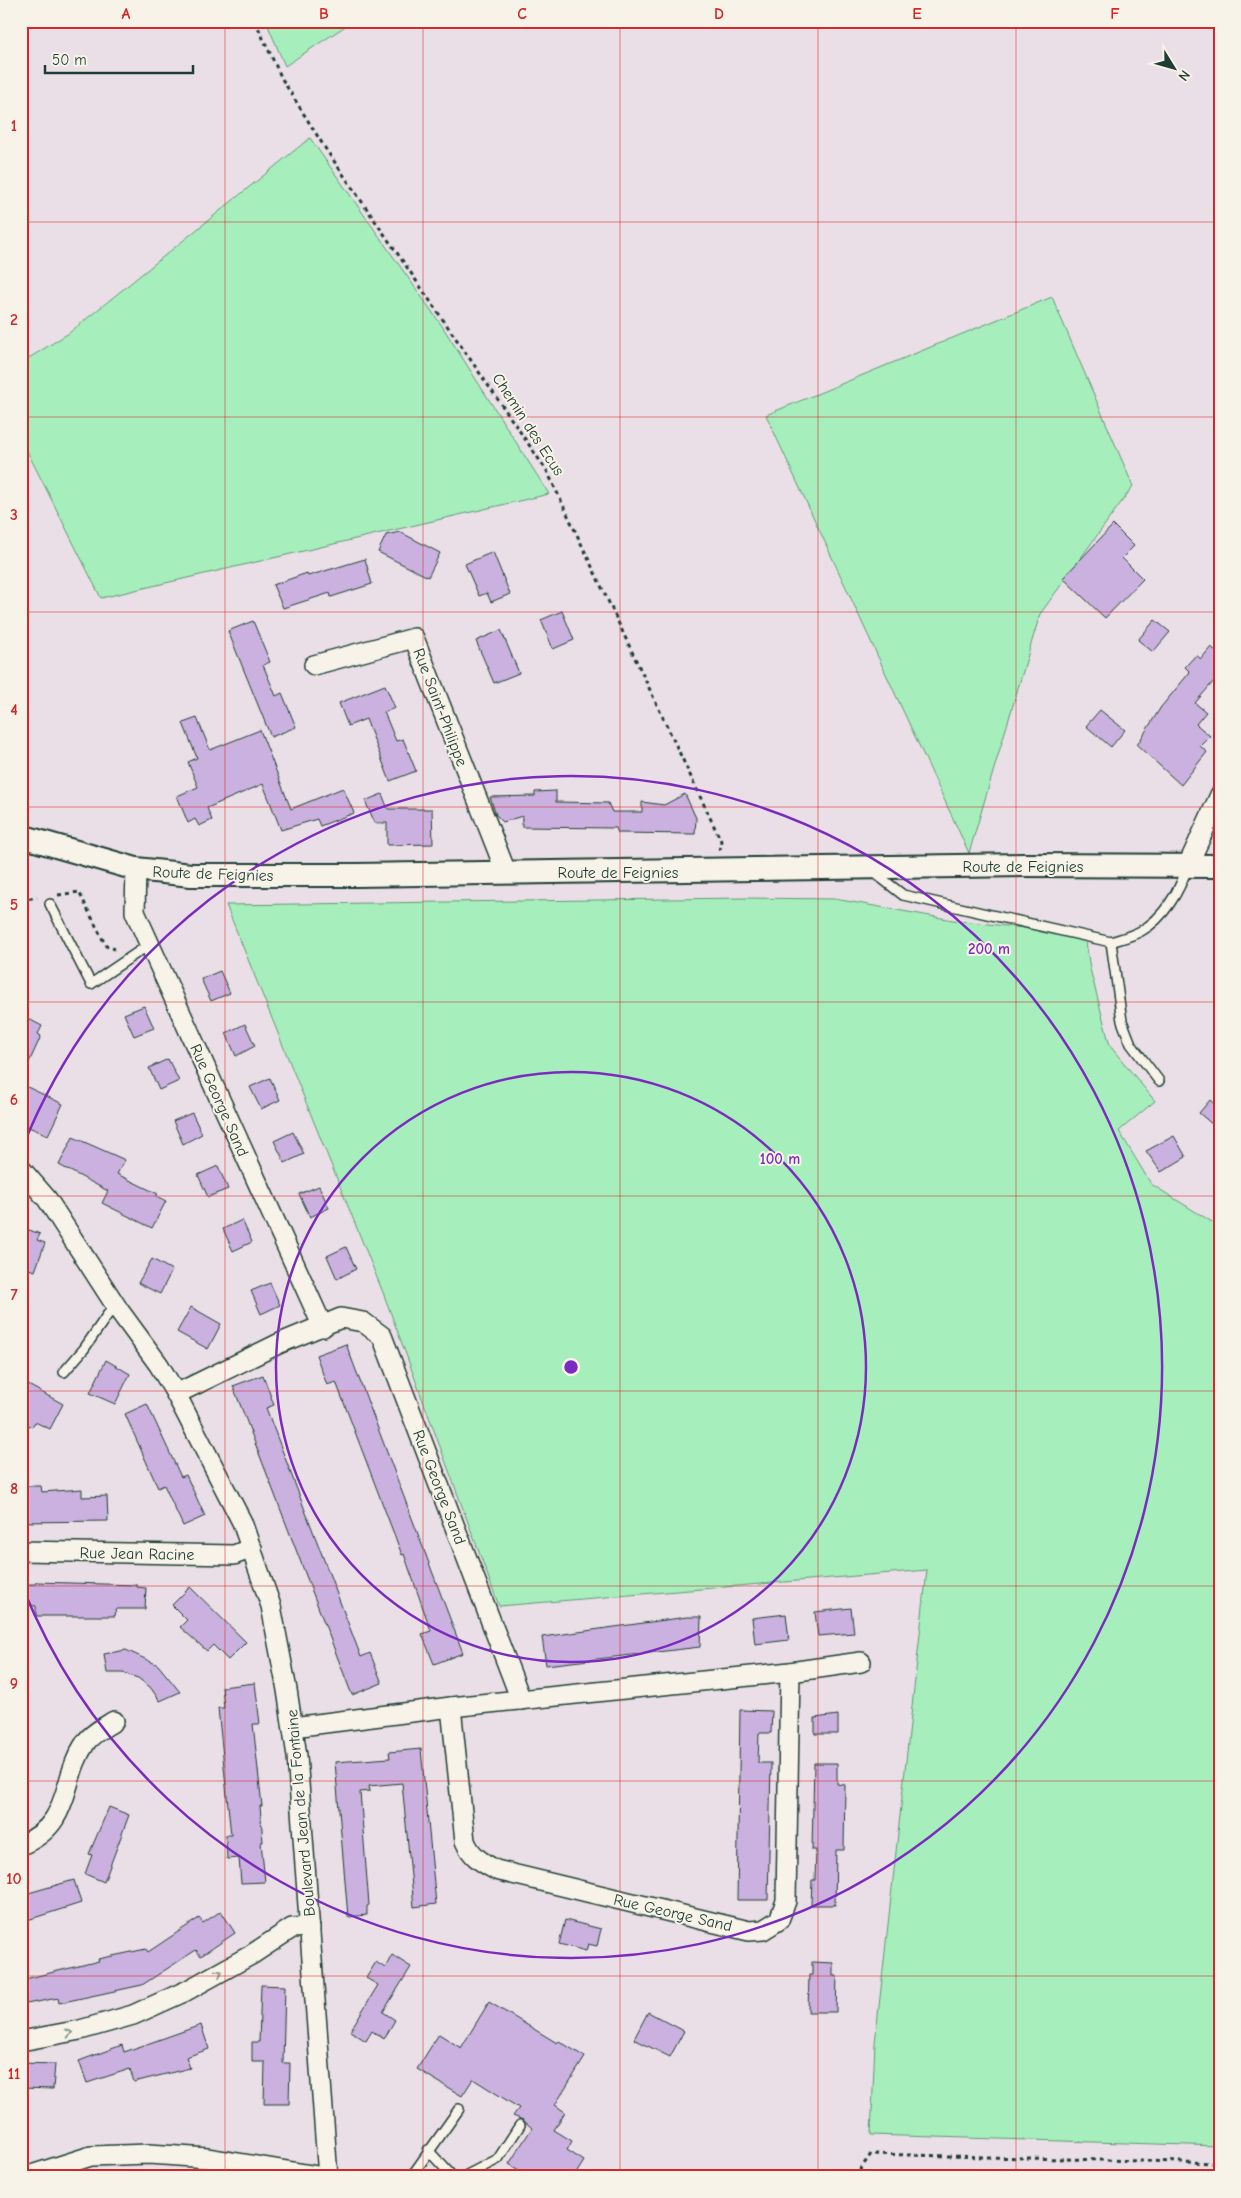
<svg xmlns="http://www.w3.org/2000/svg" width="1241" height="2198" font-family="'Comic Neue',sans-serif">
	<rect width="100%" height="100%" fill="#eadfe6"/>
	<filter id="ink" filterUnits="userSpaceOnUse"><feTurbulence type="fractalNoise" baseFrequency=".02" numOctaves="2"/><feDisplacementMap in="SourceGraphic" scale="10" xChannelSelector="R" yChannelSelector="G"/><feConvolveMatrix kernelMatrix="1 2 1 2 8 2 1 2 1" color-interpolation-filters="sRGB"/></filter>
	<g filter="url(#ink)">
		<!-- green -->
		<g fill="#a6efbc" stroke="#629678">
			<polygon points="266,21 353,21 285,66"/>
			<polygon points="310,138 442,326 549,494 101,598 21,439 21,363 69,333"/>
			<polygon points="1052,297 1133,486 1040,614 969,853 766,415"/>
			<polygon points="743,898 835,899 953,920 1085,935 1090,969 1110,1046 1155,1101 1119,1131 1151,1184 1220,1227 1220,2146 871,2135 875,2043 927,1570 499,1606 384,1295 226,905"/>
		</g>
		<!-- building -->
		<g fill="#cbb1e0" stroke="#1f3d34">
			<polygon points="1113,525 1134,546 1122,558 1143,579 1105,618 1063,578"/>
			<polygon points="400,532 440,553 428,577 378,552 386,535"/>
			<polygon points="493,552 510,594 491,602 487,593 479,596 465,564"/>
			<polygon points="365,559 372,584 331,597 330,593 283,608 273,585 307,573 308,576"/>
			<polygon points="562,611 574,640 553,649 541,620"/>
			<polygon points="1155,620 1170,632 1153,652 1138,640"/>
			<polygon points="253,621 270,662 263,665 276,696 282,693 296,727 271,737 228,631"/>
			<polygon points="501,630 519,673 494,683 476,641"/>
			<polygon points="1211,647 1220,654 1220,674 1195,703 1206,712 1196,724 1210,736 1200,746 1207,752 1181,785 1137,745 1161,707 1190,672 1185,667 1196,655 1201,659"/>
			<polygon points="385,685 395,708 384,712 396,741 403,739 416,771 390,781 366,719 348,726 339,703"/>
			<polygon points="1100,710 1125,730 1111,747 1086,726"/>
			<polygon points="197,718 210,750 260,730 291,809 343,788 354,813 320,826 317,819 281,830 263,784 207,808 212,820 199,826 195,819 188,823 177,796 198,787 188,762 197,758 183,723"/>
			<polygon points="556,791 556,802 608,803 612,812 642,812 642,802 664,805 685,794 696,818 695,834 618,833 616,828 522,827 522,816 503,822 496,815 490,797 535,796 535,792"/>
			<polygon points="382,794 388,809 432,809 433,844 387,845 387,823 375,823 365,801"/>
			<polygon points="220,971 230,993 211,1001 201,979"/>
			<polygon points="144,1006 154,1028 134,1036 124,1014"/>
			<polygon points="21,1015 42,1026 38,1034 41,1036 21,1080"/>
			<polygon points="245,1024 255,1046 236,1056 226,1033"/>
			<polygon points="168,1059 179,1081 159,1090 149,1068"/>
			<polygon points="270,1078 280,1100 261,1109 250,1087"/>
			<polygon points="21,1084 63,1104 48,1135 21,1124"/>
			<polygon points="1210,1100 1220,1109 1220,1131 1199,1113"/>
			<polygon points="192,1113 202,1134 183,1144 173,1121"/>
			<polygon points="293,1132 304,1154 285,1163 274,1141"/>
			<polygon points="1174,1136 1186,1157 1161,1172 1146,1151"/>
			<polygon points="73,1137 125,1160 117,1174 158,1194 156,1196 166,1201 152,1228 102,1203 108,1191 59,1165"/>
			<polygon points="218,1166 228,1189 208,1197 198,1175"/>
			<polygon points="319,1186 329,1208 310,1217 299,1194"/>
			<polygon points="242,1220 252,1242 233,1251 223,1229"/>
			<polygon points="21,1227 40,1234 37,1240 45,1243 35,1271 25,1268 21,1277"/>
			<polygon points="346,1247 356,1269 337,1279 327,1256"/>
			<polygon points="152,1259 172,1270 160,1294 138,1283"/>
			<polygon points="270,1283 280,1305 261,1314 251,1291"/>
			<polygon points="191,1307 221,1324 208,1349 177,1332"/>
			<polygon points="346,1344 463,1653 434,1664 422,1634 431,1631 404,1554 402,1555 336,1382 327,1385 316,1355"/>
			<polygon points="106,1360 130,1374 115,1404 90,1393"/>
			<polygon points="263,1375 274,1405 266,1408 361,1657 370,1653 382,1683 352,1695 233,1386"/>
			<polygon points="21,1381 63,1404 50,1429 35,1422 32,1427 21,1422"/>
			<polygon points="147,1404 181,1477 186,1475 205,1516 183,1526 164,1485 158,1488 125,1414"/>
			<polygon points="23,1486 41,1486 42,1492 82,1489 82,1497 107,1496 108,1521 21,1522"/>
			<polygon points="36,1582 137,1585 137,1587 146,1588 145,1609 116,1609 115,1616 36,1616 36,1606 26,1605 26,1584 36,1584"/>
			<polygon points="190,1587 246,1642 228,1660 213,1645 207,1651 180,1627 187,1620 172,1605"/>
			<polygon points="851,1608 854,1633 818,1636 815,1612"/>
			<polygon points="786,1614 789,1640 755,1644 752,1618"/>
			<polygon points="687,1617 701,1617 700,1647 546,1665 542,1637"/>
			<polygon points="126,1650 158,1665 180,1692 160,1701 150,1687 138,1678 123,1673 107,1673 104,1654"/>
			<polygon points="255,1683 260,1724 253,1724 262,1806 260,1806 263,1842 261,1842 265,1882 241,1883 239,1858 227,1859 226,1835 231,1835 218,1708 224,1708 222,1687"/>
			<polygon points="740,1710 772,1711 771,1733 759,1733 758,1763 771,1763 768,1900 737,1900"/>
			<polygon points="838,1715 838,1734 815,1734 815,1718"/>
			<polygon points="421,1749 436,1904 414,1907 402,1783 369,1786 370,1791 360,1792 369,1905 367,1906 367,1915 348,1917 335,1762 390,1758 389,1752"/>
			<polygon points="814,1763 837,1763 837,1784 845,1785 844,1850 836,1850 835,1905 811,1905 812,1880 815,1880 816,1850 812,1850"/>
			<polygon points="109,1807 129,1815 104,1882 85,1874 92,1855 89,1854"/>
			<polygon points="74,1880 81,1903 21,1922 21,1899 25,1898 25,1894"/>
			<polygon points="221,1911 235,1933 201,1956 196,1950 142,1985 59,2003 58,1998 21,2005 21,1980 99,1961 98,1959 146,1949 148,1952 199,1918 203,1923"/>
			<polygon points="565,1920 601,1929 597,1946 588,1944 586,1951 559,1944"/>
			<polygon points="392,1955 411,1967 383,2012 395,2020 384,2039 372,2031 366,2041 350,2031 378,1985 366,1978 376,1962 385,1968"/>
			<polygon points="812,1962 833,1963 833,1976 837,1976 836,2012 808,2012 809,1975 812,1975"/>
			<polygon points="261,1985 285,1986 283,2063 290,2063 289,2104 264,2104 265,2062 252,2062 252,2042 259,2042"/>
			<polygon points="489,2002 557,2043 559,2041 585,2057 555,2105 565,2112 554,2130 572,2141 567,2150 584,2161 574,2177 530,2177 509,2164 532,2128 523,2120 513,2116 519,2108 473,2079 462,2096 417,2069 439,2034 461,2048"/>
			<polygon points="648,2012 684,2031 670,2057 634,2039"/>
			<polygon points="201,2025 209,2049 186,2057 190,2068 134,2082 130,2069 87,2083 79,2061 122,2045 124,2052"/>
			<polygon points="21,2063 55,2064 53,2089 21,2088"/>
		</g>
		<g fill="none" stroke-linecap="round" stroke-linejoin="round">
			<!-- service casing -->
			<g stroke="#1f3d34" stroke-width="12">
				<g id="service">
					<path d="M871,870L903,895L1111,942C1120,939 1132,936 1141,931C1163,919 1180,891 1187,867"/>
					<polyline points="50,904 91,984 150,944"/>
					<polyline points="1111,942 1122,1021 1131,1044 1159,1081"/>
					<polyline points="64,1372 84,1349 108,1314 118,1309"/>
					<polyline points="428,2150 453,2177"/>
					<polyline points="411,2177 459,2109"/>
					<polyline points="463,2177 498,2159 520,2125"/>
				</g>
			</g>
			<!-- minor casing -->
			<g stroke="#1f3d34" stroke-width="22">
				<g id="minor">
					<polyline points="314,665 414,638 506,872"/>
					<polyline points="1187,867 1220,795"/>
					<polyline points="136,869 135,912 323,1327"/>
					<polyline points="21,1169 47,1199 118,1309 159,1365 176,1394 242,1522 271,1606 287,1690 297,1756 328,2177"/>
					<polyline points="176,1394 278,1344 341,1318 363,1322 382,1336 521,1700"/>
					<polyline points="21,1551 234,1555 252,1548"/>
					<path d="M451,1707L465,1841C471,1856 481,1862 496,1870L749,1931L763,1930L779,1920L786,1901L790,1672"/>
					<polyline points="293,1727 451,1707 790,1672 861,1662"/>
					<path d="M21,1845C73,1824 60,1780 86,1742C92,1733 105,1727 114,1721"/>
					<polyline points="21,2041 80,2030 133,2015 186,1991 251,1955 292,1928 310,1927"/>
					<polyline points="25,2177 91,2156 149,2154 208,2158 324,2177"/>
				</g>
			</g>
			<!-- tertiary casing -->
			<g stroke="#1f3d34" stroke-width="26">
				<polyline id="tertiary" points="21,836 136,869 191,875 357,875 1024,865 1220,866"/>
			</g>
			<!-- path -->
			<g stroke="#1f3d34" stroke-width="3" stroke-dasharray="4 4" stroke-linecap="butt">
				<polyline points="255,21 282,79 325,148 547,471 721,841 720,850"/>
				<polyline points="58,895 79,892 106,946 115,949"/>
				<polyline points="21,900 37,897"/>
				<polyline points="855,2177 871,2154 1220,2163"/>
			</g>
			<!-- service -->
			<use href="#service" stroke="#f7f3e8" stroke-width="9"/>
			<!-- minor -->
			<use href="#minor" stroke="#f7f3e8" stroke-width="19"/>
			<!-- tertiary -->
			<use href="#tertiary" stroke="#f7f3e8" stroke-width="22"/>
		</g>
		<!-- one-way arrows -->
		<defs><path id="oneway-chevron" d="M-2-3.5L2.5 0L-2 3.5" fill="none" stroke-width="1.6" stroke-linecap="round" stroke-linejoin="round" transform="scale(1.25)"/></defs>
		<g stroke="#8b988e">
			<use href="#oneway-chevron" transform="translate(219 1973) rotate(-29)"/>
			<use href="#oneway-chevron" transform="translate(69 2033) rotate(-12)"/>
		</g>
	</g>
	<!-- grid -->
	<path fill="none" stroke="#d62828" stroke-width="1" stroke-opacity="0.55" d="M225,21V2177M423,21V2177M620,21V2177M818,21V2177M1016,21V2177M21,222H1220M21,417H1220M21,612H1220M21,807H1220M21,1002H1220M21,1196H1220M21,1391H1220M21,1586H1220M21,1781H1220M21,1976H1220"/>
	<!-- distance rings -->
	<g fill="none" stroke="#7b2cbf" stroke-width="2.5">
		<circle cx="571" cy="1367" r="295"/>
		<path d="M23 1146A591 591 0 1 1 23 1588"/>
	</g>
	<g text-anchor="middle" stroke-width="4" stroke-linejoin="round" paint-order="stroke">
		<!-- street labels -->
		<g font-size="16" fill="#1f3d34" stroke="#f7f3e8">
			<text transform="translate(529 424) rotate(57)" y="6">Chemin des Ecus</text>
			<text transform="translate(441 707) rotate(69)" y="6">Rue Saint-Philippe</text>
			<text x="1023" y="872">Route de Feignies</text>
			<text x="618" y="878">Route de Feignies</text>
			<text transform="translate(213 873) rotate(2)" y="6">Route de Feignies</text>
			<text transform="translate(220 1100) rotate(66)" y="6">Rue George Sand</text>
			<text transform="translate(440 1487) rotate(69)" y="6">Rue George Sand</text>
			<text transform="translate(137 1553) rotate(1)" y="6">Rue Jean Racine</text>
			<text transform="translate(300 1813) rotate(-95)" y="6">Boulevard Jean de la Fontaine</text>
			<text transform="translate(673 1912) rotate(13)" y="6">Rue George Sand</text>
		</g>
	</g>
	<circle cx="571" cy="1367" r="8" fill="#7b2cbf" stroke="#f7f3e8" stroke-width="2.5"/>
	<g font-size="15" text-anchor="middle" font-weight="bold" fill="#7b2cbf" stroke="#f7f3e8" stroke-width="4" stroke-linejoin="round" paint-order="stroke">
		<text x="989" y="954">200 m</text>
		<text x="780" y="1164">100 m</text>
	</g>
	<!-- margin -->
	<rect width="1241" height="2198" fill="none" stroke="#f7f3e8" stroke-width="55"/>
	<!-- north arrow -->
	<g transform="translate(1174 68) rotate(127)" stroke="#f7f3e8" stroke-width="4" paint-order="stroke">
	<path d="M0-4L9 19L0 12L-9 19Z" fill="#1f3d34"/>
	<text y="-8" font-size="14" font-weight="bold" text-anchor="middle" fill="#1f3d34">N</text>
	</g>
	<!-- scale -->
	<path d="M45 65v8h148v-8" fill="none" stroke="#1f3d34" stroke-width="2.5"/>
	<text x="52" y="65" font-size="15" fill="#1f3d34" stroke="#f7f3e8" stroke-width="4" paint-order="stroke">50 m</text>
	<rect x="28" y="28" width="1186" height="2142" fill="none" stroke="#d62828" stroke-width="2"/>
	<g font-size="16" text-anchor="middle" font-weight="bold" fill="#d62828">
		<text x="126" y="19">A</text>
		<text x="324" y="19">B</text>
		<text x="522" y="19">C</text>
		<text x="719" y="19">D</text>
		<text x="917" y="19">E</text>
		<text x="1115" y="19">F</text>
		<text x="14" y="131">1</text>
		<text x="14" y="325">2</text>
		<text x="14" y="520">3</text>
		<text x="14" y="715">4</text>
		<text x="14" y="910">5</text>
		<text x="14" y="1105">6</text>
		<text x="14" y="1300">7</text>
		<text x="14" y="1494">8</text>
		<text x="14" y="1689">9</text>
		<text x="14" y="1884">10</text>
		<text x="14" y="2079">11</text>
	</g>
</svg>
